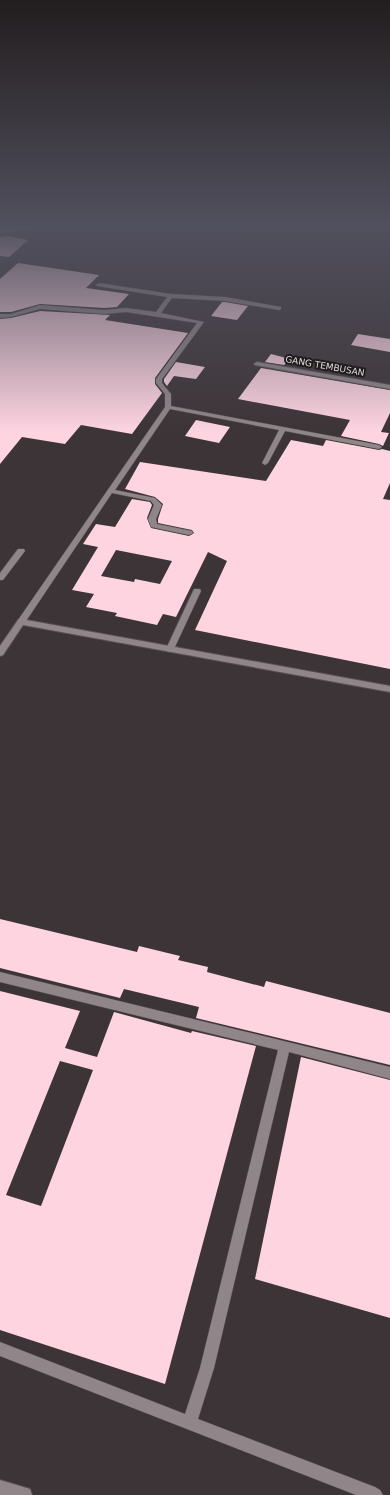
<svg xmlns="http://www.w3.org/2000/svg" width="390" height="1495" font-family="'DejaVu Sans',sans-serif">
	<rect width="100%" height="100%" fill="#3d3437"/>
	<!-- building -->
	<g fill="#fed4e1" fill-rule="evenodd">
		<polygon points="8,236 28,240 9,257 0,256 0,237"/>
		<polygon points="18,263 99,275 86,288 129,294 117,307 104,308 40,304 11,312 0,312 0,279"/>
		<polygon points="222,302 225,302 248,306 237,320 211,316"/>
		<polygon points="40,311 110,315 105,320 188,333 155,378 155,384 162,393 132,434 81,425 65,444 22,437 0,464 0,319 11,318"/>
		<polygon points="358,334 390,339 390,352 351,345"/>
		<polygon points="271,354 290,359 284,365 265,362"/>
		<polygon points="176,362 205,367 196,379 174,376 167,386 164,382 164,379"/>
		<polygon points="261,368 390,390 390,413 381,432 389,433 383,446 379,444 341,436 350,420 238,399"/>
		<polygon points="196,420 230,427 219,443 185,436"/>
		<path d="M291,440L323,446L326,440L379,450L382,449L390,451V483L383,499L390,500V669L195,630L227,561L208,552L176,617L163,614L157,625L115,616L117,613L86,607L94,594L72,590L98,547L83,544L96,524L115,527L132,499L150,502L152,505L147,518L151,528L189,536L194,533L192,530L158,523V519L163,504L155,497L125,489L140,462L266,481ZM116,550L172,561L160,584L135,579L134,582L101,576Z"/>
		<polygon points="0,919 137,952 139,946 180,956 178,960 208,967 207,972 264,987 266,981 390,1013 390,1065 196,1018 199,1007 124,989 120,998 0,968"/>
		<path d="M0,991L80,1011L65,1048L97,1057L114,1012L191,1033L192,1031L256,1046L165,1384L0,1330ZM60,1061L93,1070L41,1206L6,1195Z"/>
		<polygon points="301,1057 390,1080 390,1318 255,1279"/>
	</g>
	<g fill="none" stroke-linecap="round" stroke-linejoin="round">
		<!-- service casing -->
		<g stroke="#585053" stroke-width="1">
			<g id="service">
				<polygon points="6,223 10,223 11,231 7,230"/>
				<polygon points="99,283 171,294 225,297 281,307 281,309 279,310 225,301 172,298 161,313 204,322 162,379 162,383 171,394 171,406 379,445 382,447 379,449 285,431 268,463 265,465 262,463 279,430 170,409 115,490 155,498 162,505 156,519 157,524 192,531 193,533 189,535 151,527 148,519 154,505 151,501 112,493 24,624 18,624 17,622 18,620 165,407 165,394 156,383 156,379 197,323 126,312 104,314 40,309 11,317 0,318 0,314 11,314 40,305 104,310 126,308 156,312 167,297 97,286 96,285"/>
				<polygon points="18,549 24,549 25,551 3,580 0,580 0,573"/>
				<polygon points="194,589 200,589 201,591 174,649 170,652 167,651 166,649"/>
				<polygon points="0,972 390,1067 390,1079 289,1052 214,1368 198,1419 375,1487 380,1490 383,1495 356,1495 0,1356 0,1342 185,1414 200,1368 278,1050 0,982"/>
			</g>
		</g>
		<!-- minor casing -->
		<g stroke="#585053" stroke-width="2">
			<g id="minor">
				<polygon points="382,223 390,223 390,225"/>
				<polygon points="257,362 390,385 390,389 255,365 254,364"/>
				<polygon points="21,619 390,686 390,692 23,625 3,655 0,656 0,646 18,620"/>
			</g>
		</g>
		<!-- tertiary casing -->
		<g stroke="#585053" stroke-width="2">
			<g id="tertiary">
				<polygon points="56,223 70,223 0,233 0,229"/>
				<polygon points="0,1480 30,1489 32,1495 0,1495"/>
			</g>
		</g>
		<!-- service -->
		<use href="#service" fill="#908689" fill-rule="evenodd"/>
		<!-- minor -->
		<use href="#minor" fill="#908689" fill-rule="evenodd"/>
		<!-- tertiary -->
		<use href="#tertiary" fill="#908689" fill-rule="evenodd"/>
	</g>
	<!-- sky -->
	<linearGradient id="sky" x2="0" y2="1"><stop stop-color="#221d1e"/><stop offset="0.52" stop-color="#51505e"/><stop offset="1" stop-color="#51505e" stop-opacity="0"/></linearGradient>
	<rect width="390" height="432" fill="url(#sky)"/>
	<g text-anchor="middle" stroke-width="4" stroke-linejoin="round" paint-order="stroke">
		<!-- far-street labels -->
		<g font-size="9" fill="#dfd9db" stroke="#211d1e">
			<text transform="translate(325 366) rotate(10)" y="3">GANG TEMBUSAN</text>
		</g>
	</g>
</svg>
